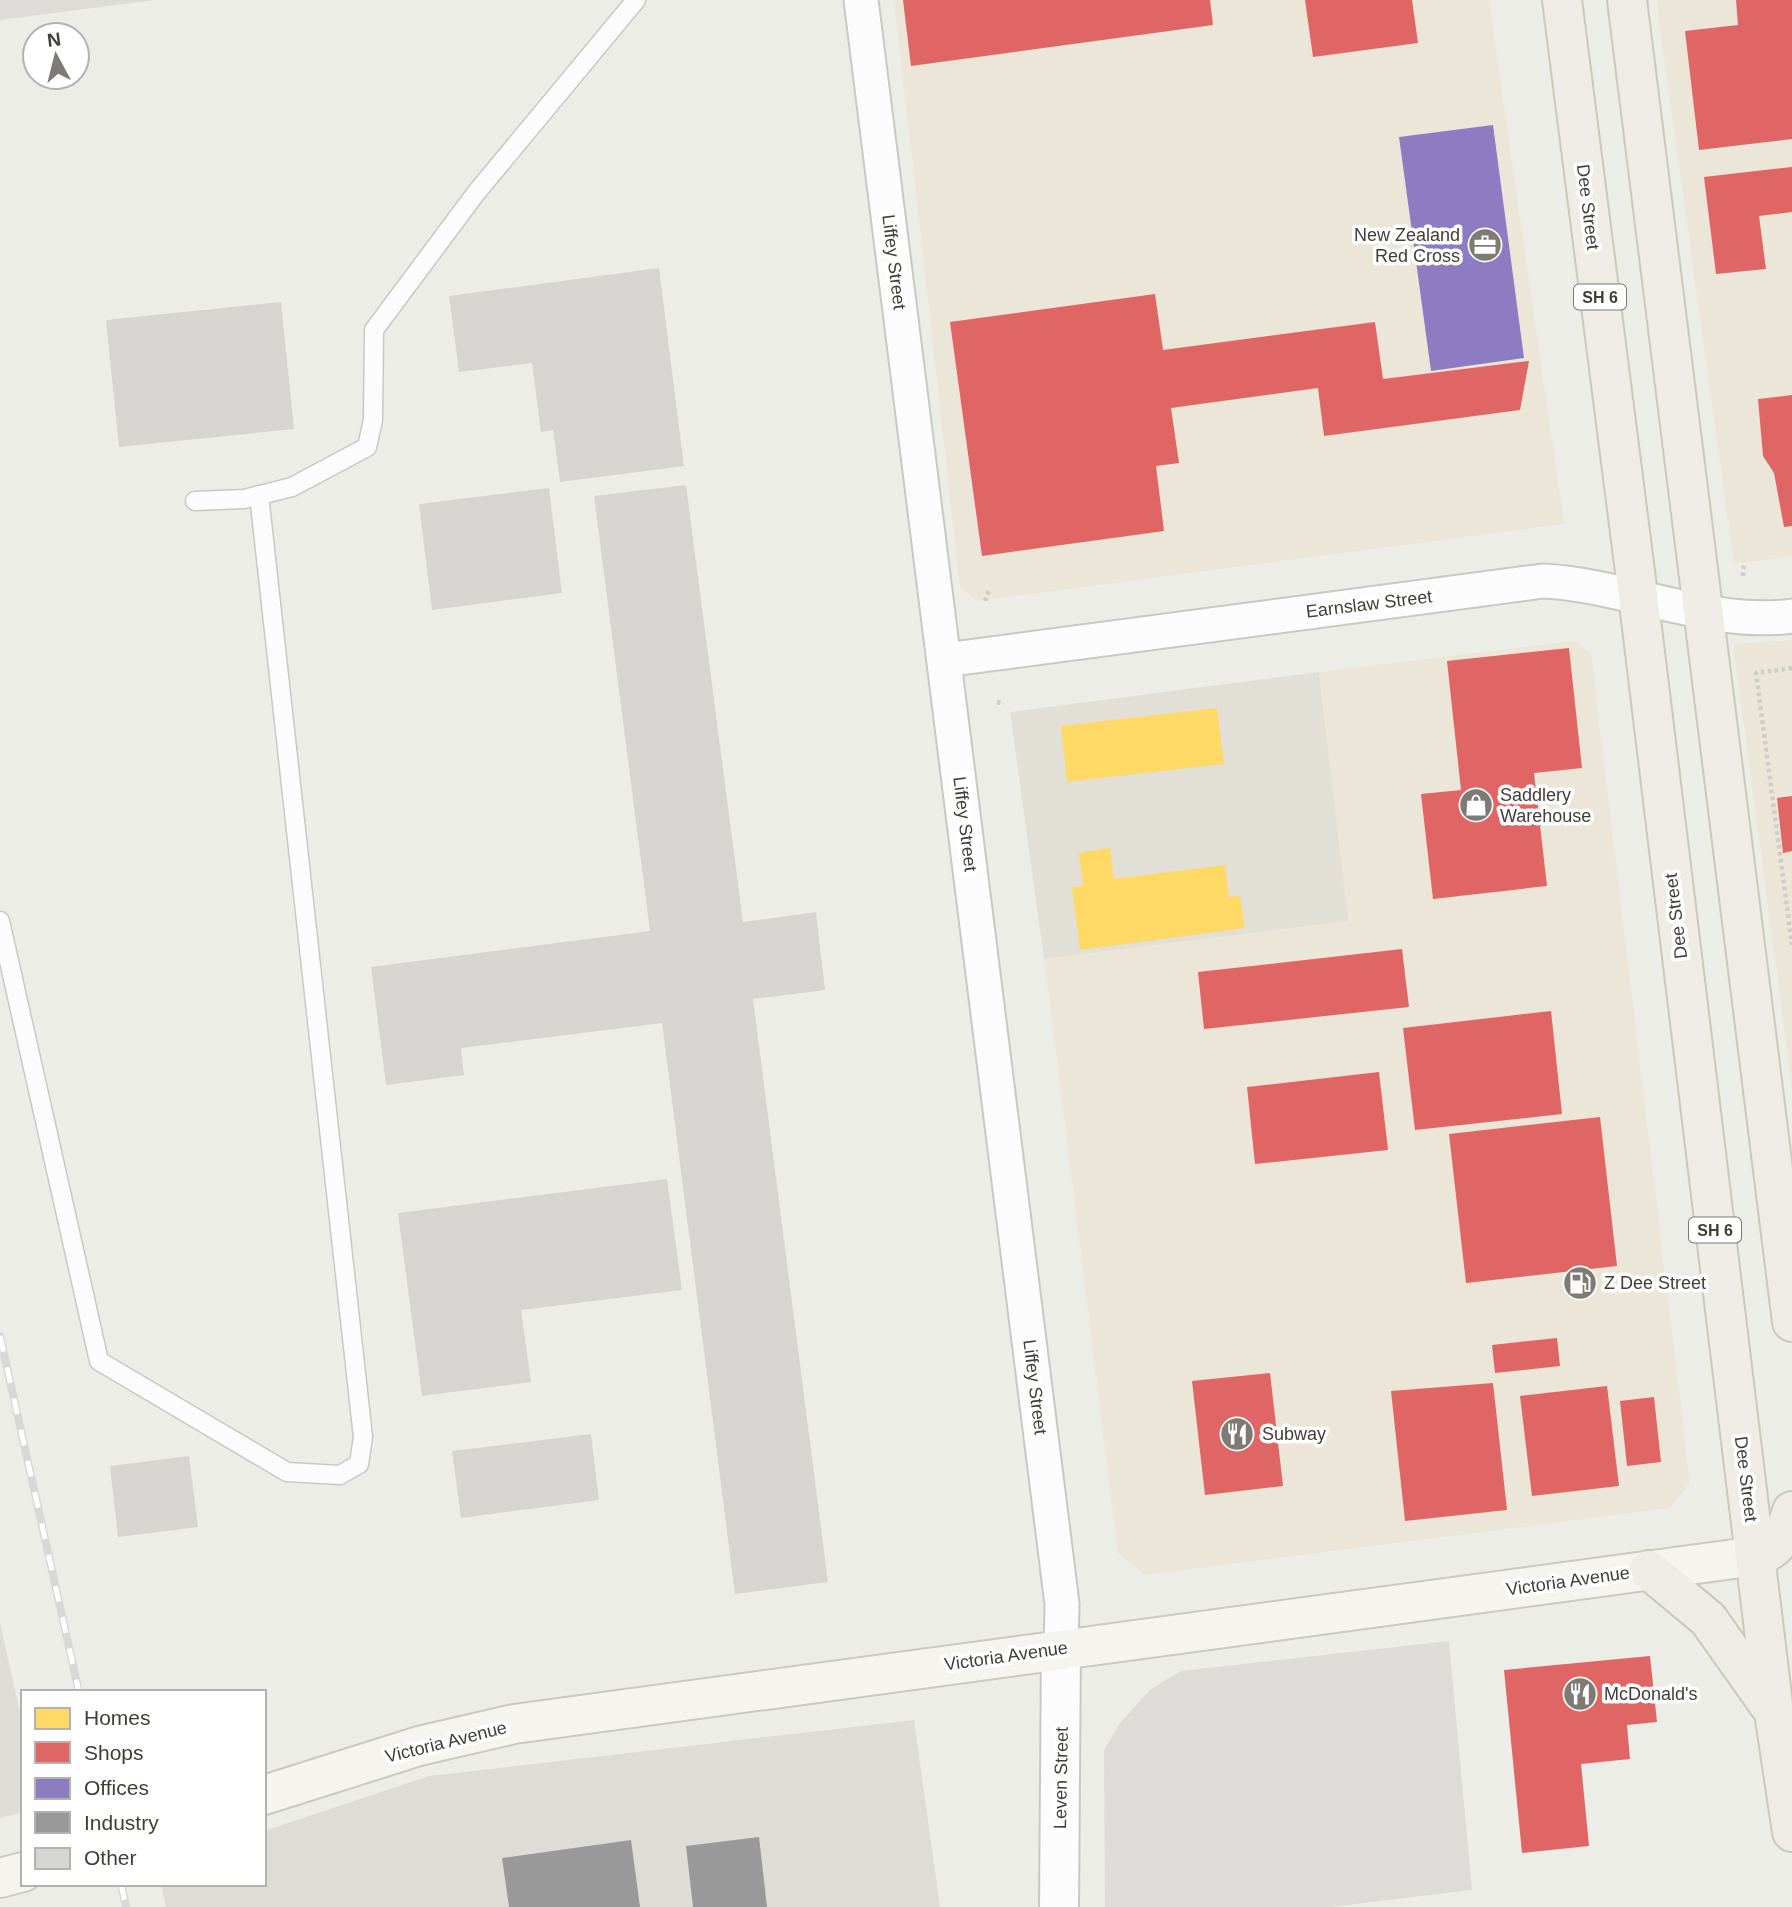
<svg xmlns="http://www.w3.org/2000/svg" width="1792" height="1907" font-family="Arial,sans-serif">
	<rect width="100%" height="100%" fill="#edede8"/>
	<!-- residential -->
	<polygon fill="#e1dfd6" points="1319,672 1349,921 1044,959 1010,712"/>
	<!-- commercial -->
	<g fill="#ece6d9">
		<polygon points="894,0 1489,0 1564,524 977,601 960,587"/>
		<polygon points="1656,0 1792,0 1792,556 1734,564"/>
		<polygon points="1792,640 1792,1088 1733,644"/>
		<polygon points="1574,641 1591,653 1690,1483 1670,1508 1145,1575 1118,1553 1044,959 1348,921 1319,672"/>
	</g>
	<!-- industrial -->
	<g fill="#dddcd6">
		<polygon points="0,1623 23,1726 23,1812 0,1818"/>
		<polygon points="914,1720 940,1907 166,1907 161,1884 264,1884 264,1831 429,1776"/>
	</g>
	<!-- parking -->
	<g fill="#dddcd8">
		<polygon points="0,0 155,0 0,20"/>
		<polygon points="1449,1641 1472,1890 1331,1907 1105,1907 1104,1750 1119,1724 1151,1689 1181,1671"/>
	</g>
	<!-- homes -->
	<g fill="#ffd966">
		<polygon points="1217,708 1224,764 1067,782 1061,726"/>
		<polygon points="1110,848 1114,879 1225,865 1229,897 1240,896 1245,928 1080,950 1072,887 1083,886 1079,853"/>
	</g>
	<!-- shops -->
	<g fill="#e06666">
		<polygon points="903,0 1210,0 1213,25 911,66"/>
		<polygon points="1305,0 1412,0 1418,43 1313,57"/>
		<polygon points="1736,0 1792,0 1792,139 1699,150 1685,31 1738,25"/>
		<polygon points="1792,167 1792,212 1759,216 1766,269 1716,274 1704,177"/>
		<polygon points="1155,294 1163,350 1375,322 1383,379 1529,361 1520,410 1324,436 1318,388 1171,408 1179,463 1156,466 1164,531 982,556 950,322"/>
		<polygon points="1792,395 1792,526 1784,527 1774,473 1763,456 1758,399"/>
		<polygon points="1569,648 1582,768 1534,773 1547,886 1433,899 1421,794 1461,790 1447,661"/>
		<polygon points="1792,796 1792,851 1783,853 1777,798"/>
		<polygon points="1402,949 1409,1007 1204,1029 1198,972"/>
		<polygon points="1551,1011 1562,1114 1415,1130 1403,1028"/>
		<polygon points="1379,1072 1388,1150 1255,1164 1247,1087"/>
		<polygon points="1600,1117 1617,1266 1466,1283 1449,1134"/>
		<polygon points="1557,1338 1560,1366 1495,1373 1492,1345"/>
		<polygon points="1270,1373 1283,1486 1205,1495 1192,1381"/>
		<polygon points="1493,1383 1507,1510 1405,1521 1391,1391"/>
		<polygon points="1607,1386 1619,1486 1532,1496 1520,1396"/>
		<polygon points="1654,1397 1661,1462 1627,1466 1620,1401"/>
		<polygon points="1650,1656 1657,1722 1627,1725 1630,1759 1581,1764 1589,1846 1522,1853 1504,1670"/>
	</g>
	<!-- offices -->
	<polygon fill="#8e7cc3" points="1493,125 1524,358 1431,371 1399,137"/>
	<!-- industry -->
	<g fill="#999">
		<polygon points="759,1837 767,1907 693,1907 686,1846"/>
		<polygon points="631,1840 640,1907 509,1907 502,1858"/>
	</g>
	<!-- building -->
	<g fill="#d7d5d1">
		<polygon points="659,268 684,466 560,482 553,430 541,432 532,363 459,372 449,296"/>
		<polygon points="281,302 294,429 119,447 106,320"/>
		<polygon points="686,485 743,922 816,912 825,990 753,999 828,1582 735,1594 662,1023 461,1048 464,1075 386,1085 371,967 650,931 594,496"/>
		<polygon points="549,488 562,593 432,610 419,504"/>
		<polygon points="667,1179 682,1290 521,1310 531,1382 422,1396 398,1213"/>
		<polygon points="591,1434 599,1500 461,1518 452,1451"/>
		<polygon points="189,1456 198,1527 118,1537 110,1466"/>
	</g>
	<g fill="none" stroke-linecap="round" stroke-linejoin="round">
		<!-- service casing -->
		<g stroke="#c9c9c4" stroke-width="21">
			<g id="service">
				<polyline points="195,501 244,499 292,487 367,447 373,420 374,330 476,193 636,0"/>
				<polyline points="0,921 99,1361 287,1472 340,1475 359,1464 363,1437 259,495"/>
			</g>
		</g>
		<!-- minor casing -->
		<g stroke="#c9c9c4" stroke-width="37">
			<g id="minor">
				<polyline points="861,0 1062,1604 1061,1649"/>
				<path d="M945,660L1543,581C1626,585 1709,627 1792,616"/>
			</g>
		</g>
		<!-- tertiary casing -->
		<g stroke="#c9c9c4" stroke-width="42">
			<polyline id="tertiary" points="1059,1907 1061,1649"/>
		</g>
		<!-- secondary casing -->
		<g stroke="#cbcac0" stroke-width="42">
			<g id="secondary">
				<polyline points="264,1795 419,1746 514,1724 1756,1556"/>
				<polyline points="0,1878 23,1872"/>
			</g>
		</g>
		<!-- primary casing -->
		<g stroke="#cdc9b8" stroke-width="42">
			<g id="primary">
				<polyline points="1562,0 1638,595 1774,1712 1792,1832"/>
				<polyline points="1627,0 1792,1322"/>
				<path d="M1756,1556C1781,1550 1784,1534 1792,1511"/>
				<polyline points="1649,1570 1708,1619 1769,1705"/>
			</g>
		</g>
		<!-- path -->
		<g stroke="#cecdca" stroke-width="4.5" stroke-dasharray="3.5 3.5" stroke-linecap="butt">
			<polyline points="1743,576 1744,564"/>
			<polyline points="985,601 989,590"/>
			<polyline points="1792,668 1756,673 1792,945"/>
			<polyline points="997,702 1004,704"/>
		</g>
		<!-- service -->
		<use href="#service" stroke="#fcfcfc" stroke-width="18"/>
		<!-- minor -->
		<use href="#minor" stroke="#fcfcfc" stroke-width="33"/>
		<!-- tertiary -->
		<use href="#tertiary" stroke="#fcfcfc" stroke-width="38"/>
		<!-- secondary -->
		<use href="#secondary" stroke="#f5f4ee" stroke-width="38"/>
		<!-- primary -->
		<use href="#primary" stroke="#eeece4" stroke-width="38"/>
		<!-- rail casing -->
		<g stroke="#d8d8d7" stroke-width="8">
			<g id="rail">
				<polyline points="0,1336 79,1692"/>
				<polyline points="121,1884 126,1907"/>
			</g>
		</g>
		<!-- rail -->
		<use href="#rail" stroke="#fff" stroke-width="5" stroke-dasharray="16" stroke-linecap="butt"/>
	</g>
	<!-- icons -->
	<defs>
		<g id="office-disc" transform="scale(1.75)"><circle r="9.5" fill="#7e7b74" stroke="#fff"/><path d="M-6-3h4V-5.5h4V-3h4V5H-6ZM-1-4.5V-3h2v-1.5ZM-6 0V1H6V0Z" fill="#fff"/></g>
		<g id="shop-disc" transform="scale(1.75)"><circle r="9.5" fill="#7e7b74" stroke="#fff"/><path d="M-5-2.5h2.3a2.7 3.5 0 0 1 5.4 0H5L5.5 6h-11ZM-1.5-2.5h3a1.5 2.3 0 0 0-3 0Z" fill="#fff"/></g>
		<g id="fuel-disc" transform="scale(1.75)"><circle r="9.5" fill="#7e7b74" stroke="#fff"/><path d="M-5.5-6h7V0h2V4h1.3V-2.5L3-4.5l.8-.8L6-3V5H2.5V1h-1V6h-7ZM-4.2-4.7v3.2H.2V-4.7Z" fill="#fff"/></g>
		<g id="restaurant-disc" transform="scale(1.75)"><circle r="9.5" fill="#7e7b74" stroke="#fff"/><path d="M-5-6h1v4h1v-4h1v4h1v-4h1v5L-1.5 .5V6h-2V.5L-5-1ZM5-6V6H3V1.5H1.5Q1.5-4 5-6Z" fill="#fff"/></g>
	</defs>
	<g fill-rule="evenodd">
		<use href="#office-disc" x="1485" y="245"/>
		<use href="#shop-disc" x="1476" y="805"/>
		<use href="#fuel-disc" x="1580" y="1283"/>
		<use href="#restaurant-disc" x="1237" y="1434"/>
		<use href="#restaurant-disc" x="1580" y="1694"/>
	</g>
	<g text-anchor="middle" stroke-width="7" stroke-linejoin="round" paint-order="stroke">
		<!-- shield labels -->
		<g fill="#fff" stroke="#7b7872" stroke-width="2">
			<rect x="1574" y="284.5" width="52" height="25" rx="5"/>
			<rect x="1689" y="1217.5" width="52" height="25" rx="5"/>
		</g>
		<g font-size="16" font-weight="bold" fill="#423e36">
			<text x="1600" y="303">SH 6</text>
			<text x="1715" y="1236">SH 6</text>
		</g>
		<!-- street labels -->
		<g font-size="18" fill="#423e36" stroke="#fff">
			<text transform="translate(1588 207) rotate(83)" y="6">Dee Street</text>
			<text transform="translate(894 262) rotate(83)" y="6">Liffey Street</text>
			<text transform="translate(1369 604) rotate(-7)" y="6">Earnslaw Street</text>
			<text transform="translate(965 824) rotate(83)" y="6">Liffey Street</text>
			<text transform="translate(1676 916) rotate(-97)" y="6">Dee Street</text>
			<text transform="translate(1035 1387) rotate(83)" y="6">Liffey Street</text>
			<text transform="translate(1746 1479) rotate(83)" y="6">Dee Street</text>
			<text transform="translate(1568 1581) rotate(-8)" y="6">Victoria Avenue</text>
			<text transform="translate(1006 1656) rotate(-8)" y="6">Victoria Avenue</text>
			<text transform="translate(446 1742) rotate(-14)" y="6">Victoria Avenue</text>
			<text transform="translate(1061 1778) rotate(-89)" y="6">Leven Street</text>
		</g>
		<!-- poi labels -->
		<g font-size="18" fill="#423e36" stroke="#fff" text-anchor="start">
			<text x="1460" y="241" text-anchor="end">New Zealand<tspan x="1460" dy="21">Red Cross</tspan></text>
			<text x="1500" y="801">Saddlery<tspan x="1500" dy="21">Warehouse</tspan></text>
			<text x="1604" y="1289">Z Dee Street</text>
			<text x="1262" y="1440">Subway</text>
			<text x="1604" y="1700">McDonald's</text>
		</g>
	</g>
	<!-- legend -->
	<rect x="21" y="1690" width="245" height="196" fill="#ffffff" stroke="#b3b2af" stroke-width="2"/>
	<rect x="35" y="1708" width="35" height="21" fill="#ffd966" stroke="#b3b2af" stroke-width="2"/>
	<text x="84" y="1725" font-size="21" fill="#423e36">Homes</text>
	<rect x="35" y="1742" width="35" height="21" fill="#e06666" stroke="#b3b2af" stroke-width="2"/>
	<text x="84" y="1760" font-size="21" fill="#423e36">Shops</text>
	<rect x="35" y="1778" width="35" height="21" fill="#8e7cc3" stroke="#b3b2af" stroke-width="2"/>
	<text x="84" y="1795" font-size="21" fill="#423e36">Offices</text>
	<rect x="35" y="1812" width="35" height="21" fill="#999999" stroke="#b3b2af" stroke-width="2"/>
	<text x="84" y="1830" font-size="21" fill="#423e36">Industry</text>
	<rect x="35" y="1848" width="35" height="21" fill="#d7d5d1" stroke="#b3b2af" stroke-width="2"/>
	<text x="84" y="1865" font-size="21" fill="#423e36">Other</text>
	<!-- north arrow -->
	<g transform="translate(56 56) rotate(353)"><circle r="33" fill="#ffffff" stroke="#b3b2af" stroke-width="2"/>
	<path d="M0-5L12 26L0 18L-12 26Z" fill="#7e7b74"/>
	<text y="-10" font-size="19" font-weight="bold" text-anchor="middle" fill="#423e36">N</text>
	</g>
</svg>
